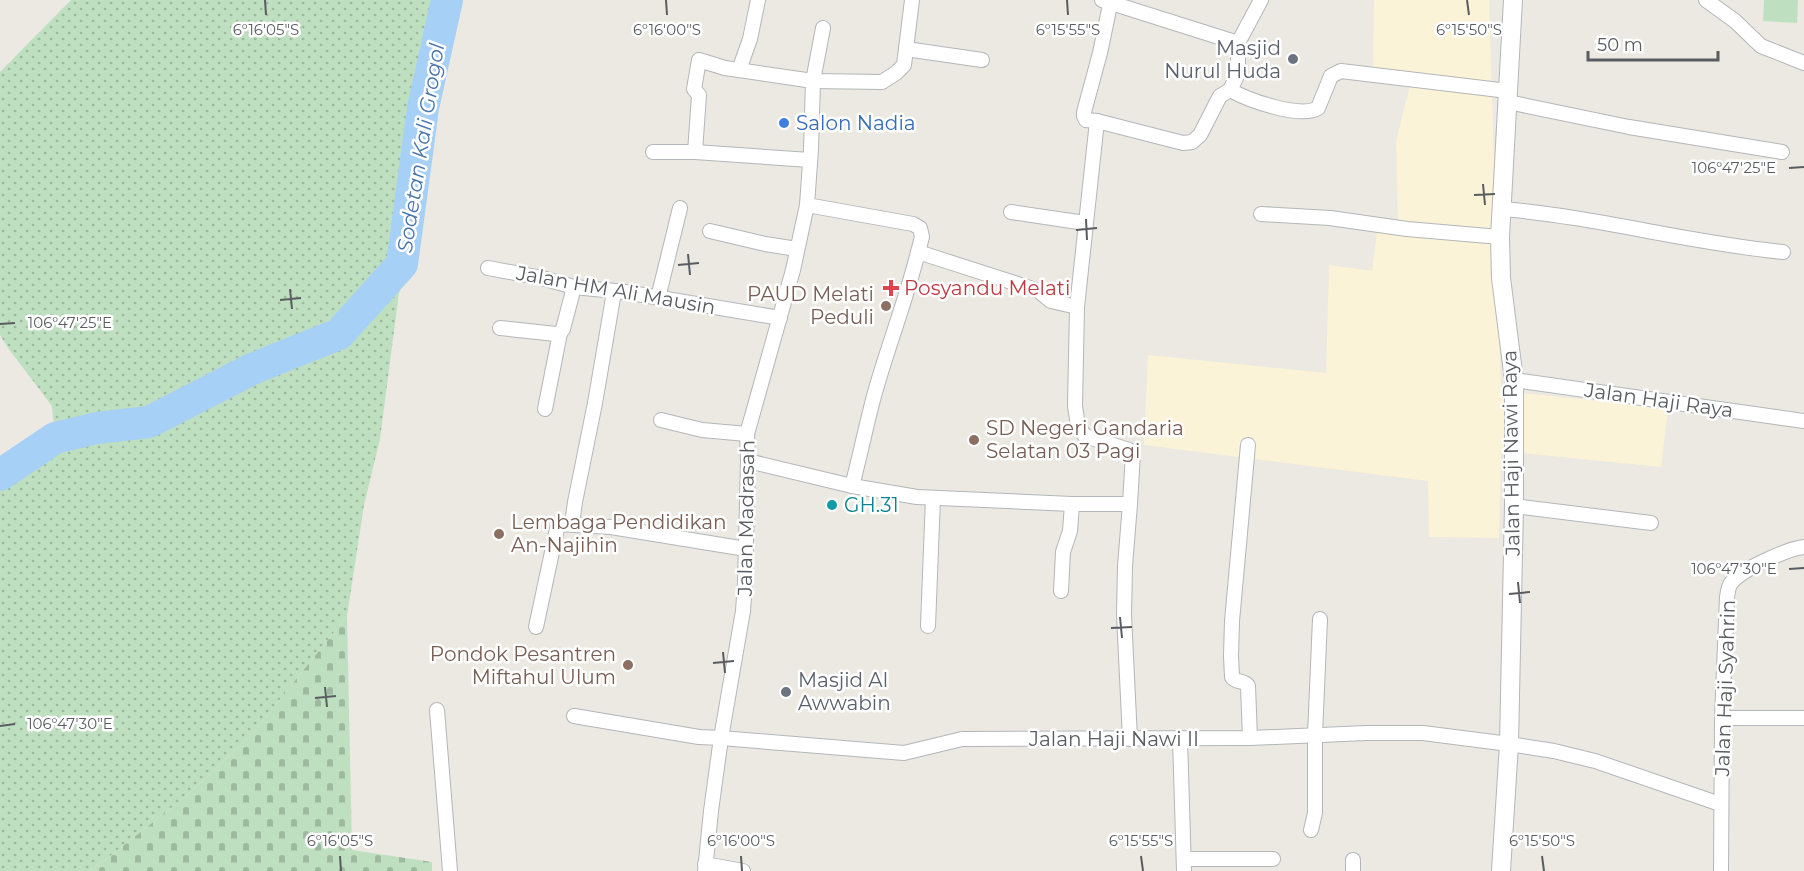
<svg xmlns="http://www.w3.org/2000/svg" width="1804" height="871" font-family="Montserrat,sans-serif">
	<defs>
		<pattern id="grass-dots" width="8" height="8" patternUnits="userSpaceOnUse" patternTransform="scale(1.5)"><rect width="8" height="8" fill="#bfe0c0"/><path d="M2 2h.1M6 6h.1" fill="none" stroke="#9eb99f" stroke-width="1.8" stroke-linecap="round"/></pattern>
		<pattern id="cemetery-stones" width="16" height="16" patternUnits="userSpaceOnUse" patternTransform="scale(1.5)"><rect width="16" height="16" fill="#bfe0c0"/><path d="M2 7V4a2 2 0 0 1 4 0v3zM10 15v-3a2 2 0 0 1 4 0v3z" fill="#9eb99f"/></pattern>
	</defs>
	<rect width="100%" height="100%" fill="#ebe9e1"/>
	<!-- commercial -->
	<polygon fill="#faf3d7" points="1374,0 1489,0 1501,391 1668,408 1661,467 1501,451 1499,538 1429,537 1428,481 1144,445 1148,355 1326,373 1329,265 1372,271 1378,224 1398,223 1396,141 1413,74 1373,71"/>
	<!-- grass -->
	<polygon fill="url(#grass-dots)" points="71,0 447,0 423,108 380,439 364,505 347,616 253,733 190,793 109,857 88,871 0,871 0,475 55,438 52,406 8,348 0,335 0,72"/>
	<!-- cemetery -->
	<polygon fill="url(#cemetery-stones)" points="347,616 352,850 432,862 432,871 88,871 109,857 190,793 253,733"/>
	<!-- garden -->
	<polygon fill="#bfe0c0" points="1764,0 1798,0 1797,23 1763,21"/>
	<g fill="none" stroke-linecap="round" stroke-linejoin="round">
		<!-- river -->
		<polyline stroke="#a6d0f6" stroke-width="32" points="0,475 55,438 97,428 149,422 252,369 339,334 402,264 423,108 447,0"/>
		<!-- minor casing -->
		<g stroke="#b3b6ba" stroke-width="16">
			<g id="minor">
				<polyline points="1102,0 1238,43 1238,74 1230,90 1220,96 1200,135 1192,142 1183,143 1097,121 1077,307 1075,406 1078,426 1085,436 1129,450 1133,453 1130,504"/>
				<polyline points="1706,0 1735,21 1761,46 1804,63"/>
				<polyline points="1238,43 1261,0"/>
				<polyline points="906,49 982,60"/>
				<polyline points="739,70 750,39 758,0"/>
				<path d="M1230,90C1248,100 1300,119 1318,108L1331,76L1341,71L1508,91"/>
				<polyline points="1508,102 1629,127 1782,152"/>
				<polyline points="1097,121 1086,120 1084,116 1084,112 1100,53 1111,0"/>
				<polyline points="653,152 695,152 810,160"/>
				<polyline points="695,152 699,95 694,89 699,60 725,68 813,81 882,82 896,73 904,65 912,0"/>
				<polyline points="807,205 913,224 920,228 922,237 918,252"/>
				<path d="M1503,209C1597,217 1689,243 1783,252"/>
				<polyline points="1011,212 1085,223"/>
				<polyline points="1261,214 1330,218 1407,229 1500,237"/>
				<polyline points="710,231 765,244 797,249"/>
				<polyline points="488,268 542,278 574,287 625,292 780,318"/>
				<polyline points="658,298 680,208"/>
				<polyline points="500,328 556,334 560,333 563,329 574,287"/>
				<polyline points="1514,380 1804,421"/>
				<polyline points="545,409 560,333"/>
				<polyline points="661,420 702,430 747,434"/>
				<path d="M1248,445L1232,621L1231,656L1232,677C1236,683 1245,680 1248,686L1250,738"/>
				<polyline points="748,461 852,486 917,497 1072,504 1130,504 1125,566 1124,615 1130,739"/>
				<path d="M852,486C860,456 866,426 874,396C887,348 906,301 918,252L1030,288L1039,291L1051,301L1077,307"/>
				<polyline points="1514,506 1651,523"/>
				<polyline points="572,524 575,502 595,403 614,292"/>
				<polyline points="1061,591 1063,552 1070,531 1072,504"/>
				<polyline points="928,626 933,498"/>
				<polyline points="536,627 558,524 611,527 746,549"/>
				<polyline points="437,710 450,871"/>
				<polyline points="574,716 699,737 721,738 904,753 962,739 1250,738 1366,733 1423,733 1509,744 1554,751 1595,761 1720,804"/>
				<polyline points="1722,718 1804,718"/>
				<polyline points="1180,738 1184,871"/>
				<polyline points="1311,830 1315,813 1315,735 1320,619"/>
				<polyline points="1184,859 1273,859"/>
				<polyline points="705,864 743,871"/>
				<polyline points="705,871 711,811 721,738 743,611 745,583 748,461 747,434 793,270 807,205 811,149 813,81 823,28"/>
				<polyline points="1353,871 1353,860"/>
				<path d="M1721,871L1722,718L1727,597C1728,592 1728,587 1731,583C1742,569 1787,549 1804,547"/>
			</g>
		</g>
		<!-- tertiary casing -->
		<g stroke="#b3b6ba" stroke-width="20">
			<polyline id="tertiary" points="1501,871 1509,744 1514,506 1514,380 1501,278 1500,237 1513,0"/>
		</g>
		<!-- minor -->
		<use href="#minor" stroke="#fff" stroke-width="14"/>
		<!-- tertiary -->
		<use href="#tertiary" stroke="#fff" stroke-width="18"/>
	</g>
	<!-- ticks -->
	<path fill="none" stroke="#595c60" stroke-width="2" d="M265,0L266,15M666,0L667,15M1067,0L1068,15M1467,0L1469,15M1789,168L1804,167M1483,184L1485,205M1474,195L1495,194M1086,219L1087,240M1076,230L1097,228M688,254L690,275M678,265L699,263M290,289L292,309M280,300L301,298M0,324L15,323M1789,569L1804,568M1518,582L1520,603M1509,594L1530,592M1120,617L1122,638M1111,628L1132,627M723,652L725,673M713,663L734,661M325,687L327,707M315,698L336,696M0,726L15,724M340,856L341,871M741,856L742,871M1141,856L1143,871M1542,856L1544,871"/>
	<!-- markers -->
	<g fill="#6b7280" stroke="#fff" stroke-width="2">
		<circle cx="1293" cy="59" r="6"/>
		<circle cx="786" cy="692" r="6"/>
	</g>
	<circle fill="#3f7fe0" stroke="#fff" stroke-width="2" cx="784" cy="123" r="6"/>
	<path fill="#e0444e" stroke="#fff" stroke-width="2" d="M888 279h6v6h6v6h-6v6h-6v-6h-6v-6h6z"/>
	<g fill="#8d6e63" stroke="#fff" stroke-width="2">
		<circle cx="886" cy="306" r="6"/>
		<circle cx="974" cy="440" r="6"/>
		<circle cx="499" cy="534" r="6"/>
		<circle cx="628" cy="665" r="6"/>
	</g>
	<circle fill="#0f9aa8" stroke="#fff" stroke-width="2" cx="832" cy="505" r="6"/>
	<g text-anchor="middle" stroke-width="5" stroke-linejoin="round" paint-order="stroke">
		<!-- worship labels -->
		<g font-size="20" fill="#5b616d" stroke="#fff" text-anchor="end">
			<text x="1281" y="55">Masjid<tspan x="1281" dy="23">Nurul Huda</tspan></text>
			<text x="798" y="687" text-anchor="start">Masjid Al<tspan x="798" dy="23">Awwabin</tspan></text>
		</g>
		<!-- shop labels -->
		<g font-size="20" fill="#366cbe" stroke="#fff" text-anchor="start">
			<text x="796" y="130">Salon Nadia</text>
		</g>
		<!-- health labels -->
		<g font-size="20" fill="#be3a42" stroke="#fff" text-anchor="start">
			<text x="904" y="295">Posyandu Melati</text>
		</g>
		<!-- street labels -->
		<g font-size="20" fill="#595c60" stroke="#fff">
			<text transform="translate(616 290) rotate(10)" y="7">Jalan HM Ali Mausin</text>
			<text transform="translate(1659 400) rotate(8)" y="7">Jalan Haji Raya</text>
			<text transform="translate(1511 453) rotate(-91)" y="7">Jalan Haji Nawi Raya</text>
			<text transform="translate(746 518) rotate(-89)" y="7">Jalan Madrasah</text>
			<text transform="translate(1725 688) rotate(-88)" y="7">Jalan Haji Syahrin</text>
			<text x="1114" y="746">Jalan Haji Nawi II</text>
		</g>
		<!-- education labels -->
		<g font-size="20" fill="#785e54" stroke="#fff" text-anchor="end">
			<text x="874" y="301">PAUD Melati<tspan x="874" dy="23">Peduli</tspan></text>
			<text x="986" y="435" text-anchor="start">SD Negeri Gandaria<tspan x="986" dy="23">Selatan 03 Pagi</tspan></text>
			<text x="511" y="529" text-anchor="start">Lembaga Pendidikan<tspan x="511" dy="23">An-Najihin</tspan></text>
			<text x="616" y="661">Pondok Pesantren<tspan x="616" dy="23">Miftahul Ulum</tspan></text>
		</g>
		<!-- culture labels -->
		<g font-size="20" fill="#0d838f" stroke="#fff" text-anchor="start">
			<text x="844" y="512">GH.31</text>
		</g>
		<!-- water labels -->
		<g font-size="21" font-style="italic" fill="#4976ad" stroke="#fff">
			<text transform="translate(421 148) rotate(-81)" y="7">Sodetan Kali Grogol</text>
		</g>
	</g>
	<g font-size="15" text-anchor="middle" fill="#595c60" stroke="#fff" stroke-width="5" stroke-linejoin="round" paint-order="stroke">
		<text x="266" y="35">6°16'05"S</text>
		<text x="667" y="35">6°16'00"S</text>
		<text x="1068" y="35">6°15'55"S</text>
		<text x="1469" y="35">6°15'50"S</text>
		<text x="1734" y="173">106°47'25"E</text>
		<text x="70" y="328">106°47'25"E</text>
		<text x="1734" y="574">106°47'30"E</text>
		<text x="70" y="729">106°47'30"E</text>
		<text x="340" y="846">6°16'05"S</text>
		<text x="741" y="846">6°16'00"S</text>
		<text x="1141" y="846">6°15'55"S</text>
		<text x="1542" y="846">6°15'50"S</text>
	</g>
	<!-- scale -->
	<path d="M1588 51v9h130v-9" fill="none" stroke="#595c60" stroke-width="3"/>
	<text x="1597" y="51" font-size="18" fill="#595c60" stroke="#ffffff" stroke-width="4.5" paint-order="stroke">50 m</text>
</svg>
